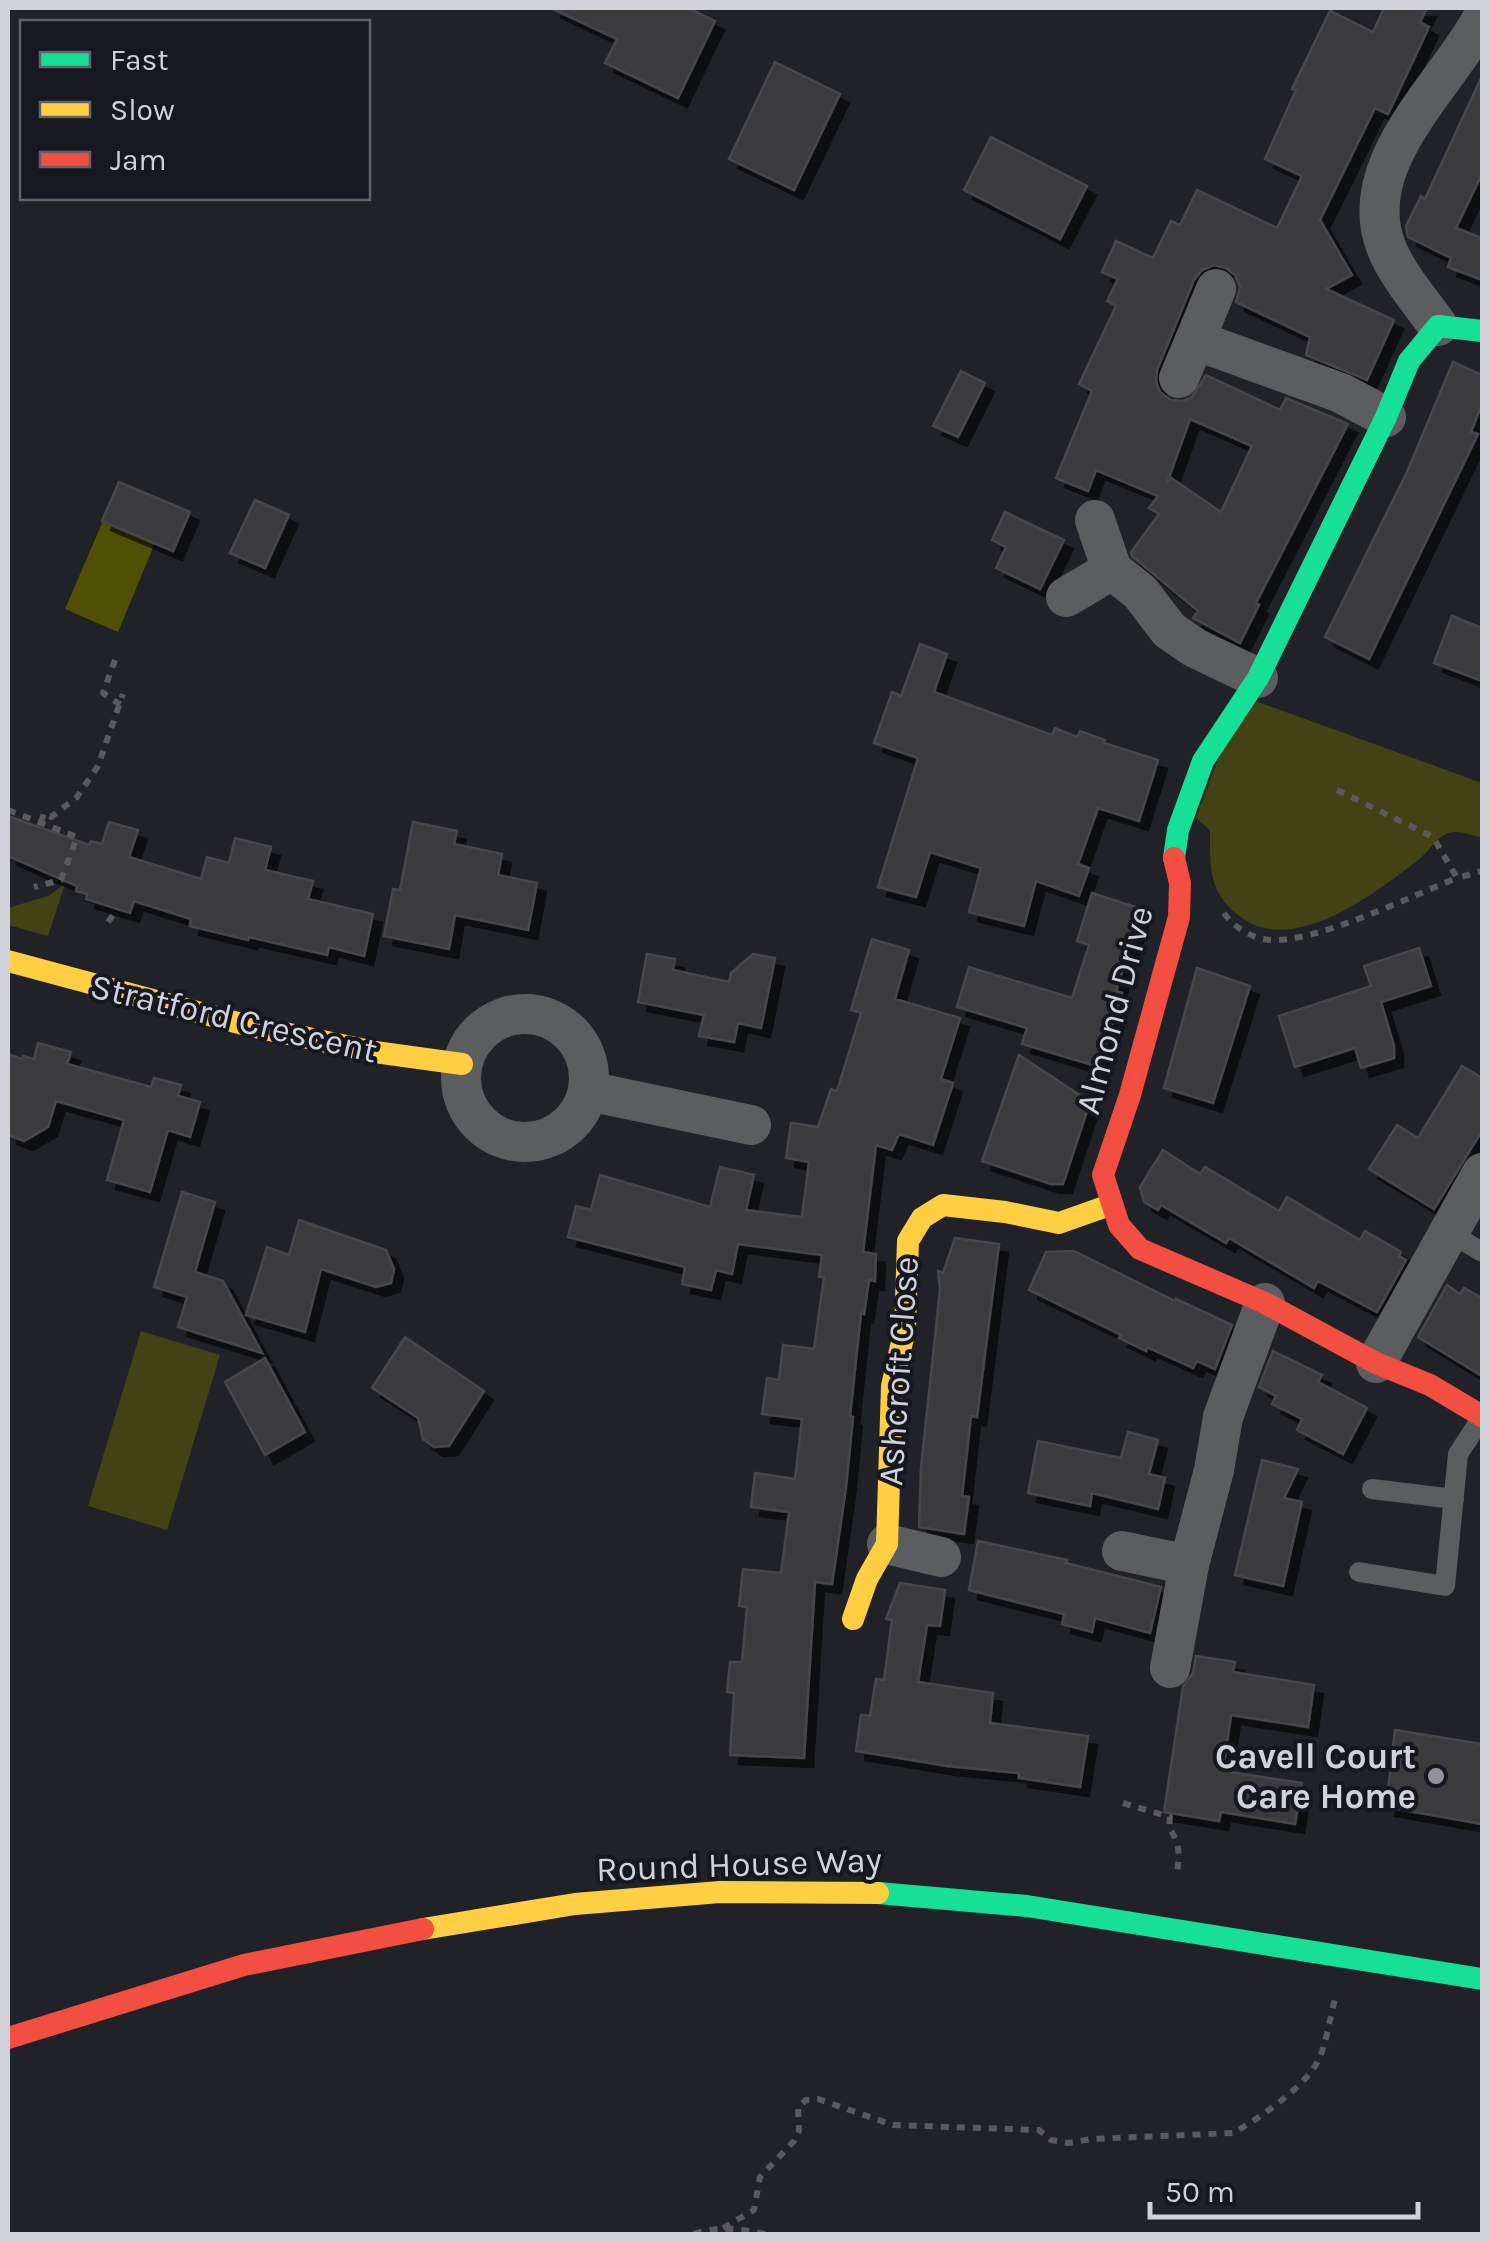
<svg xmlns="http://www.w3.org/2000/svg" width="1490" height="2242" font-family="Karla,sans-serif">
	<defs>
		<filter id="shadow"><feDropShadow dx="9" dy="9" stdDeviation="0" flood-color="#0009"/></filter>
	</defs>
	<rect width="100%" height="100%" fill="#212227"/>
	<!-- green -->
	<g fill="#424216">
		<path d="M1242,696L1482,783V838C1470,835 1457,829 1446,834C1435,839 1428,853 1418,860C1376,893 1294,956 1242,918C1208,894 1210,868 1210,830L1196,818Z"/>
		<polygon points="65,884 48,936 8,925 8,908 48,896"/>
		<polygon points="141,1331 220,1355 167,1530 88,1506"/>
	</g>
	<!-- water -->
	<polygon fill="#4f5004" points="103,521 155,543 118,632 65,609"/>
	<!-- building -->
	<g fill="#3a3a3e" stroke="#46474c" stroke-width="2.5" fill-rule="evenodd" filter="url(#shadow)">
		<polygon points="551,8 688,8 715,21 678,98 605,63 617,39"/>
		<path d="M1384,8H1427L1420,22L1429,27L1388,114L1375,108L1320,220L1352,275L1326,289L1394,320L1367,380L1306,355L1310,337L1236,302L1240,287L1235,275L1226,268L1214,265L1202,270L1194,280L1157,370L1156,382L1160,392L1171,400L1183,401L1192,397L1206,375L1280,410L1286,398L1348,424L1256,603L1259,605L1240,643L1193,618L1198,611L1132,556L1131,552L1159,514L1149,508L1158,496L1096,470L1088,491L1056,478L1092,391L1079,384L1116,306L1107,301L1118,279L1102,272L1116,241L1153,258L1171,221L1180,225L1197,190L1277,228L1302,176L1265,159L1296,90L1292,89L1330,11L1373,32ZM1190,419L1252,446L1221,512L1171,478L1167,483Z"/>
		<polygon points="775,62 840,94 794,190 729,159"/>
		<polygon points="1482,76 1482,174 1456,228 1482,238 1482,280 1448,267 1451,258 1408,237 1406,226 1421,196 1425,199"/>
		<polygon points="991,137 1087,186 1060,239 964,190"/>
		<polygon points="1453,362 1482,375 1482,404 1471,432 1478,434 1369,659 1325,637 1407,472"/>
		<polygon points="961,371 985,383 958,437 933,426"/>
		<polygon points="119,482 190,512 173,551 102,521"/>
		<polygon points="255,500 289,515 265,568 230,553"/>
		<polygon points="1005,512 1064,540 1040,589 996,568 1006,547 992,540"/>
		<polygon points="1452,616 1482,628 1482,681 1434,663"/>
		<polygon points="920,644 947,654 934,692 1052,735 1055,728 1077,737 1080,731 1105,740 1104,743 1158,760 1139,821 1098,808 1078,864 1089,868 1079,896 1036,881 1024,926 969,912 981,868 930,852 916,897 878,887 918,758 874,743 892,692 901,696"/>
		<polygon points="8,816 89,845 91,841 102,844 109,822 138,830 129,857 201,879 207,857 229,863 235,838 271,847 265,870 313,881 308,899 373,914 364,956 329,947 327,955 249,937 248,940 190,926 191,919 134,901 130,913 86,899 87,894 76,891 77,886 8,856"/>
		<polygon points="413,822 457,831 454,844 502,854 498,875 537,883 528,930 455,915 449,949 384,936 393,889 400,890"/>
		<polygon points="1092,893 1142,909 1116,991 1122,993 1099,1067 1022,1044 1027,1028 957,1007 969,967 1072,998 1089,945 1077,941"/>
		<polygon points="872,939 909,950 895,999 960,1018 941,1079 953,1083 933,1145 899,1134 892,1150 876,1145 863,1252 876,1254 875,1281 869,1280 864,1314 861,1313 850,1416 853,1417 846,1487 832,1584 815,1582 804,1758 730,1755 734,1693 727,1692 730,1662 742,1662 747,1607 739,1606 743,1569 781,1573 789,1512 751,1507 755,1473 795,1479 802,1419 762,1414 767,1378 779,1380 783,1345 814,1349 824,1277 819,1277 822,1255 738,1244 732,1274 716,1270 711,1290 682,1284 685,1267 568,1237 576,1206 591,1210 600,1175 710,1207 720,1167 754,1175 746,1210 802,1217 809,1162 786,1158 791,1123 818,1127 831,1089 837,1091 861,1013 851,1010"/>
		<polygon points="1419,948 1431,986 1381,1002 1394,1046 1394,1058 1361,1068 1355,1048 1295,1067 1279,1016 1371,986 1364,966"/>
		<polygon points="647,954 675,959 673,970 729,982 731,973 753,954 775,958 761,1028 738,1023 734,1042 699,1036 704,1015 638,1002"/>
		<polygon points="1197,968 1250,986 1213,1103 1164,1088"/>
		<polygon points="38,1043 71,1052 67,1064 151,1087 154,1078 181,1085 178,1096 200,1102 190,1137 168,1130 150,1192 107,1180 124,1120 56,1101 48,1127 24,1141 8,1135 8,1054 22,1059 23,1056 34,1059"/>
		<polygon points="1019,1055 1090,1102 1063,1184 1051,1184 982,1161"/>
		<polygon points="1462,1066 1482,1078 1482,1131 1434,1209 1369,1169 1397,1125 1418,1138"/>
		<polygon points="1163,1150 1200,1174 1205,1167 1279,1211 1287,1197 1360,1240 1365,1231 1401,1252 1399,1256 1406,1260 1377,1312 1318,1281 1314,1288 1229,1238 1226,1243 1161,1205 1158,1210 1144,1202 1140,1187"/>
		<polygon points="182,1192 215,1202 195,1272 223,1281 262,1353 178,1327 187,1297 154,1287"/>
		<polygon points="299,1220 386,1250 394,1269 391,1283 376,1287 321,1269 305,1332 246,1315 267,1247 289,1255"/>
		<polygon points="955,1238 999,1244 977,1417 971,1416 962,1496 969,1497 964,1534 919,1527 921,1468 940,1290 938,1271 943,1273"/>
		<polygon points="1074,1251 1175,1301 1176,1299 1232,1325 1215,1369 1197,1361 1193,1368 1147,1347 1146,1351 1119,1338 1121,1335 1029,1290 1046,1252"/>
		<polygon points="1447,1285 1460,1294 1464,1288 1482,1298 1482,1376 1418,1337"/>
		<polygon points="405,1337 484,1391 449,1446 434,1447 423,1439 418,1418 372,1388"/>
		<polygon points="1273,1351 1322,1375 1318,1382 1367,1408 1343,1454 1297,1430 1302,1419 1272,1404 1276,1396 1259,1387"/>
		<polygon points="265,1358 305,1432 265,1455 225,1382"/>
		<polygon points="1128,1432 1158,1440 1149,1474 1165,1478 1158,1509 1092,1493 1090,1506 1028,1493 1038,1441 1121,1458"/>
		<polygon points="1262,1460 1298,1469 1284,1498 1302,1502 1283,1586 1235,1575"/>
		<polygon points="978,1541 1067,1560 1066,1563 1161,1587 1150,1633 1095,1618 1092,1632 1062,1624 1064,1614 969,1590"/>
		<polygon points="900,1583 945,1590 940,1626 927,1625 918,1682 993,1693 990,1723 1088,1736 1080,1787 1019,1778 1019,1773 947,1766 856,1751 861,1715 870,1716 876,1679 884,1680 892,1620 886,1619"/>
		<polygon points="1196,1656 1235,1662 1233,1672 1314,1685 1308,1727 1231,1715 1223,1771 1302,1783 1295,1824 1221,1812 1219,1821 1164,1812 1183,1687 1193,1673"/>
		<polygon points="1395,1730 1482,1744 1482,1824 1386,1807"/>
	</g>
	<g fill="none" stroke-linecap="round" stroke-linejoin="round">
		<!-- path -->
		<g stroke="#5a5a5d" stroke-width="6" stroke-dasharray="8 8" stroke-linecap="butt">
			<polyline points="115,660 103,693 121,705"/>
			<polyline points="1337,790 1433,837 1457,878 1482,871"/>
			<polyline points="8,810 77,837 61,880 34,887"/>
			<polyline points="41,822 44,813 51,817 77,797 98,766 123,694"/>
			<path d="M1224,913C1233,927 1253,939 1270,940C1316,943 1411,896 1457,878"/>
			<polyline points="108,922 118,909"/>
			<path d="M1123,1803L1170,1817L1169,1828C1181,1844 1179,1855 1177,1875"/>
			<path d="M723,2228L754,2210L760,2177L794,2141L799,2131L798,2107L806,2100L818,2099L893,2125L1039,2130L1051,2140L1068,2143L1092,2139L1233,2133C1257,2120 1306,2086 1318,2061C1326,2046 1330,2017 1335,1999"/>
			<path d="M694,2234C720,2225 739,2229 765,2234"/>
		</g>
		<!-- lane -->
		<g stroke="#5c5d5f" stroke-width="20">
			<polyline points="1450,1233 1482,1252"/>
			<polyline points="1372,1489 1454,1499"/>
			<polyline points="1359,1572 1445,1586 1458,1454 1481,1419"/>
		</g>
		<!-- street -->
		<g stroke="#5c5d5f" stroke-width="40">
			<path d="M1438,326C1421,302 1398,276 1387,249C1352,165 1446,86 1482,19"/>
			<polyline points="1195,340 1216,289"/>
			<polyline points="1179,378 1195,340 1341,393 1386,417"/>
			<polyline points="1095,520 1112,570 1140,592 1169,630 1195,648 1258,678"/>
			<polyline points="1066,597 1112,570"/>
			<circle cx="525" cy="1078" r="64"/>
			<polyline points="588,1091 751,1125"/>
			<polyline points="1376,1363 1482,1173"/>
			<polyline points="887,1544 941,1557"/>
			<polyline points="1122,1551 1189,1565"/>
			<polyline points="1170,1668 1189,1565 1214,1470 1223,1417 1265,1303"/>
		</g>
		<!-- fast -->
		<g stroke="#16e098" stroke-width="22">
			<polyline points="1174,858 1178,830 1203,761 1258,678 1386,417 1409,361 1438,326 1482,331"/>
			<polyline points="878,1893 1027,1906 1482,1979"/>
		</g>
		<!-- slow -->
		<g stroke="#ffcf43" stroke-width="22">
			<polyline points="8,961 246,1025 375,1052 462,1064"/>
			<polyline points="853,1619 867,1579 887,1544 892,1386 905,1329 908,1241 922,1218 943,1205 1005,1212 1059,1223 1110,1205"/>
			<polyline points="423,1929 575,1904 720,1892 878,1893"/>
		</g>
		<!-- jam -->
		<g stroke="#f24e42" stroke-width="22">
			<polyline points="1174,858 1180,883 1179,917 1130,1095 1103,1175 1119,1225 1140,1249 1265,1303 1376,1363 1430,1385 1482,1416"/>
			<polyline points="8,2038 244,1965 423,1929"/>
		</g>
	</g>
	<!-- markers -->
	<circle fill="#93949a" stroke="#161720" stroke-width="4" cx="1436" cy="1776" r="10"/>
	<g text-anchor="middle" stroke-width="8" stroke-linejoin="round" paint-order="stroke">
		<!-- street labels -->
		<g font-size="35" fill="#d1d2d8" stroke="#161720">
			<text transform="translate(1114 1010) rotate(-75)" y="12">Almond Drive</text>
			<text transform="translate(234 1018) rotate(13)" y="12">Stratford Crescent</text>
			<text transform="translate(898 1371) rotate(-86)" y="12">Ashcroft Close</text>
			<text transform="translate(739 1864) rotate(-2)" y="12">Round House Way</text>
		</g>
		<!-- poi labels -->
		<g font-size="35" font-weight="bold" fill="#d1d2d8" stroke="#161720" text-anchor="end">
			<text x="1416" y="1768">Cavell Court<tspan x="1416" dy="40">Care Home</tspan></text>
		</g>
	</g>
	<!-- border -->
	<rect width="1490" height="2242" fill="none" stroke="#d1d2d8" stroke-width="20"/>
	<!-- legend -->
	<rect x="20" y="20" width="350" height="180" fill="#161720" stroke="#61626a" stroke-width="2.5"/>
	<rect x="40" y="52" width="50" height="15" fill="#16e098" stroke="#61626a" stroke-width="2.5"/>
	<text x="110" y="70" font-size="30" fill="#d1d2d8">Fast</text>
	<rect x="40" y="102" width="50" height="15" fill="#ffcf43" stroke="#61626a" stroke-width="2.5"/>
	<text x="110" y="120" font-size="30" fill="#d1d2d8">Slow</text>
	<rect x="40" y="152" width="50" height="15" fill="#f24e42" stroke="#61626a" stroke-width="2.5"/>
	<text x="110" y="170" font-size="30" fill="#d1d2d8">Jam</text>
	<!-- scale -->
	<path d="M1150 2202v15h268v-15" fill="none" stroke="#d1d2d8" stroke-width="5"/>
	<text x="1165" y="2202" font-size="30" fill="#d1d2d8" stroke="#161720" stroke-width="8" paint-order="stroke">50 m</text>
</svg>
